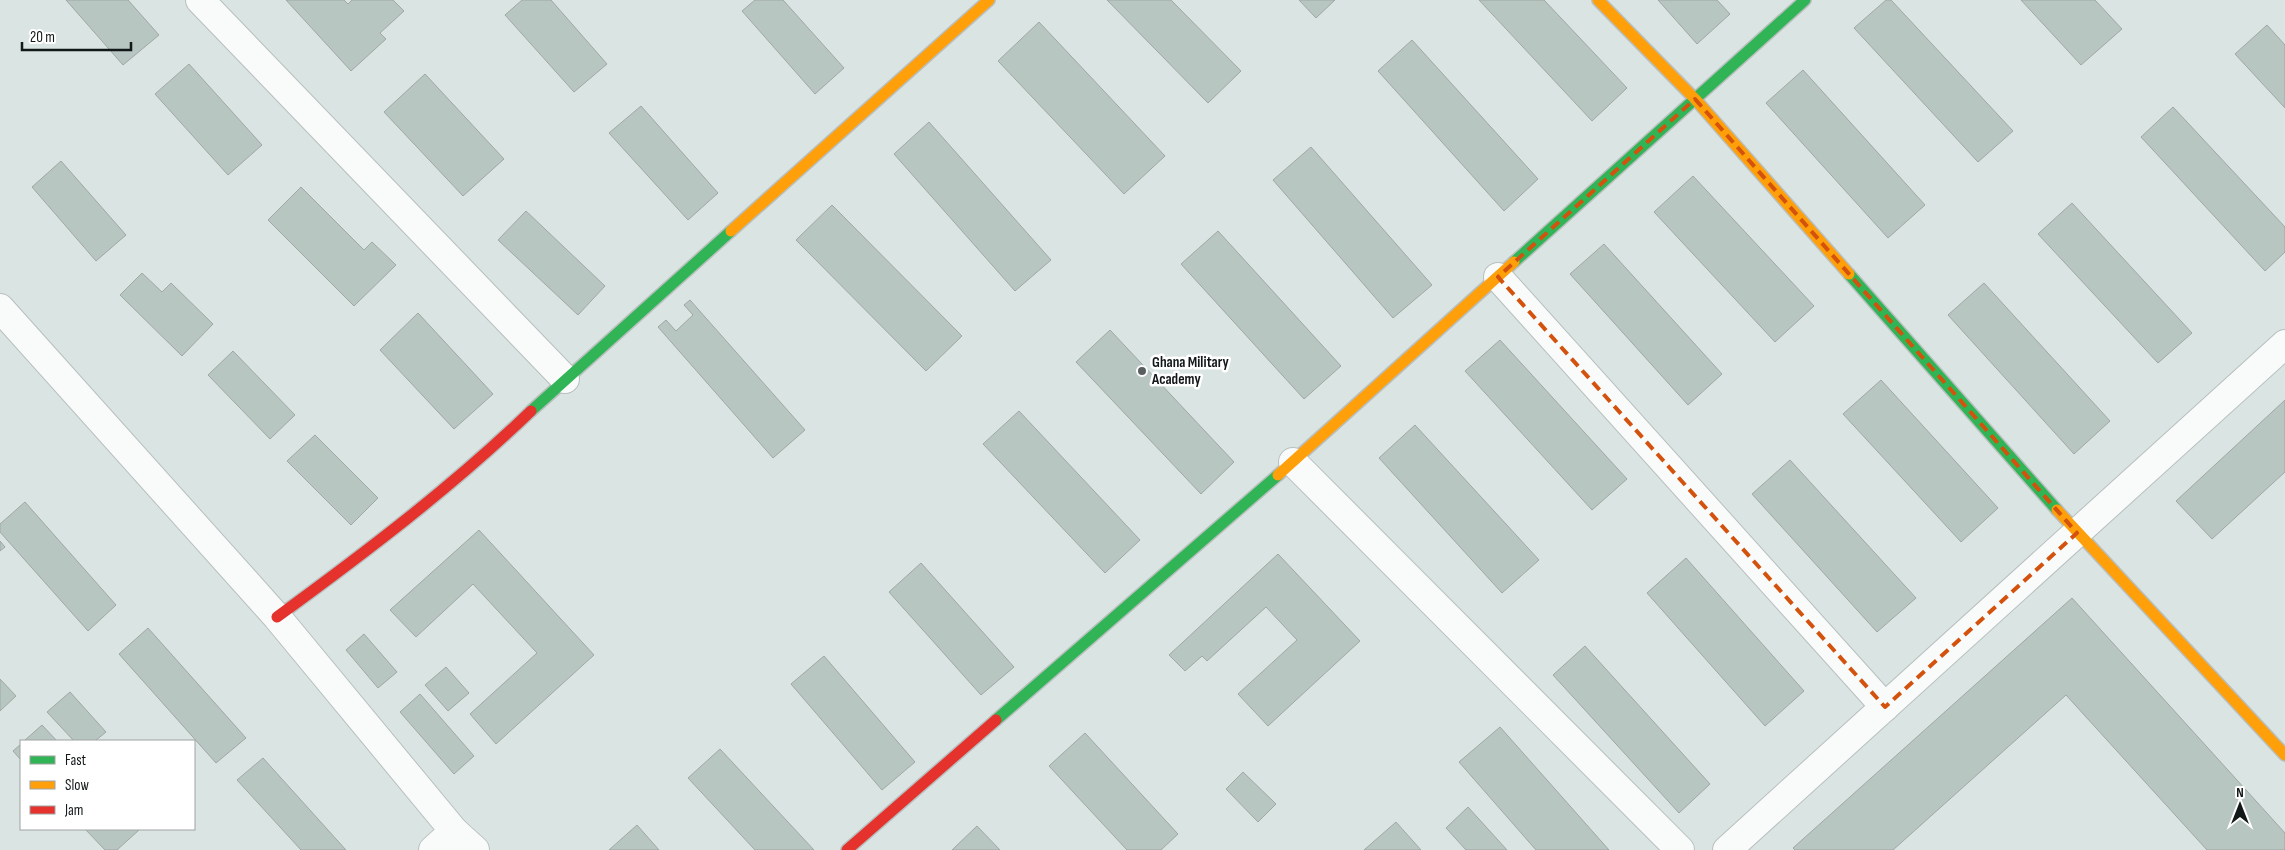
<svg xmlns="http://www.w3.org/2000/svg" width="2285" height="850" font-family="'Sofia Sans Condensed',sans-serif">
	<rect width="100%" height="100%" fill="#dae4e2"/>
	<!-- building -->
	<g fill="#b7c6c0" stroke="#a0a7a5">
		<polygon points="66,0 128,0 159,35 123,65"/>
		<polygon points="286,0 344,0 348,4 352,0 393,0 404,11 380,33 386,39 351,71"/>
		<polygon points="522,0 551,0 607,64 574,92 505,15"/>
		<polygon points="755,0 783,0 844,68 815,94 742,11"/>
		<polygon points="1107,0 1171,0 1241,71 1208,103"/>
		<polygon points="1299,0 1335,0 1316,18"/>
		<polygon points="1479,0 1544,0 1627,88 1592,121"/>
		<polygon points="1658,0 1717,0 1730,14 1697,44"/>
		<polygon points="1886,0 1891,0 2013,131 1978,162 1854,28"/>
		<polygon points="2021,0 2095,0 2122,29 2081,65"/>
		<polygon points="1039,22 1165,156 1124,194 998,61"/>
		<polygon points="2267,25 2285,45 2285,108 2235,54"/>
		<polygon points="1412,40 1538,179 1504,211 1378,71"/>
		<polygon points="189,64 262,145 228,175 155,94"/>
		<polygon points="1803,70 1925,205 1888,238 1766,103"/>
		<polygon points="425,74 504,159 463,196 384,112"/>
		<polygon points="641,106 718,193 688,220 609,133"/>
		<polygon points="2173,107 2285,227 2285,252 2265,271 2141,137"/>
		<polygon points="929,122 1051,260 1015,291 894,154"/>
		<polygon points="1311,147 1432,285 1393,318 1273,180"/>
		<polygon points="61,161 126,235 96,261 32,187"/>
		<polygon points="1693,176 1814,306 1775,342 1654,212"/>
		<polygon points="301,187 364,250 372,242 396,265 354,306 268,220"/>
		<polygon points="2072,203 2192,333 2158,363 2038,234"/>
		<polygon points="832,205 962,336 926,371 796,240"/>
		<polygon points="526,211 605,286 578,315 498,240"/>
		<polygon points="1218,231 1341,366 1304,399 1181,264"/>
		<polygon points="1604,244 1722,374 1688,405 1570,274"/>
		<polygon points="142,273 162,292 171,283 213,324 182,356 120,295"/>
		<polygon points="1984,283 2110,421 2074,454 1948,315"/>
		<polygon points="690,300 805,430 773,458 658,327 666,320 676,331 693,315 684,305"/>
		<polygon points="418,313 493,394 454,429 380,350"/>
		<polygon points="1110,330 1234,462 1201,494 1076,362"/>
		<polygon points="1500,340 1627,479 1592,510 1465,371"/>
		<polygon points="233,351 295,415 270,439 208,375"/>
		<polygon points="1881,380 1998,508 1961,542 1843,414"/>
		<polygon points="2285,400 2285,472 2212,539 2176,501"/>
		<polygon points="1019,411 1140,540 1105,573 983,444"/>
		<polygon points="1415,425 1539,560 1502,593 1379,458"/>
		<polygon points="315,435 378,498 351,525 287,461"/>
		<polygon points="1790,460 1916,598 1877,632 1752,494"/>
		<polygon points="25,502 116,605 88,631 0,532 0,524"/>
		<polygon points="479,530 594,655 496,744 470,714 537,653 473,584 416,637 390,610"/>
		<polygon points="0,541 5,547 0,551"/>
		<polygon points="1278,554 1360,641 1268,726 1238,694 1297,640 1266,607 1207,661 1202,656 1185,671 1169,655"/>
		<polygon points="1686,558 1804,691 1765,726 1647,593"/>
		<polygon points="921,563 1014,667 981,695 889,592"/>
		<polygon points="2072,598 2285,833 2285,850 2207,850 2066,695 1893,850 1795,850 1793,848"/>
		<polygon points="148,628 246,738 216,763 119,654"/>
		<polygon points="364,634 397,672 378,688 346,650"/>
		<polygon points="1585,646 1710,784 1679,813 1553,675"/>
		<polygon points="824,656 915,762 882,790 791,684"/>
		<polygon points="446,667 469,693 448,711 425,685"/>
		<polygon points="0,679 16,696 0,711"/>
		<polygon points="70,692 106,732 95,741 74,741 47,712"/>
		<polygon points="420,694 474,756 454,774 400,712"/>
		<polygon points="42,725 57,741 24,741"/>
		<polygon points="1500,727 1609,850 1536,850 1459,762"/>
		<polygon points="1085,733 1178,834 1161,850 1127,850 1049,766"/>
		<polygon points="21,744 21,760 13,751"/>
		<polygon points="720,749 814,850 755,850 688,778"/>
		<polygon points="263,758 346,850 301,850 237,780"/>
		<polygon points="1243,772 1276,804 1258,822 1226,789"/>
		<polygon points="1468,807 1507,850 1466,850 1446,828"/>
		<polygon points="1396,822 1421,850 1364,850"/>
		<polygon points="637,825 659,850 609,850"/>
		<polygon points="977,826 1000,850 952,850"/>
		<polygon points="85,829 139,829 139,830 117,850 105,850"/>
	</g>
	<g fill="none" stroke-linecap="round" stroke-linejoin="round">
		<!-- street casing -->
		<g stroke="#b8bfbe" stroke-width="30">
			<g id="street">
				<polyline points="200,0 565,379"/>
				<polyline points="1498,277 1885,707"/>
				<polyline points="0,308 277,617 454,831 475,850"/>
				<polyline points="1293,462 1680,850"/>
				<polyline points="433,850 454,831"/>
				<polyline points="1727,850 2285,344"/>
			</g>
		</g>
		<!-- fast casing -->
		<g stroke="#b8bfbe" stroke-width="14">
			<g id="fast">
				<polyline points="1514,262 1805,0"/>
				<polyline points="1849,274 2057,510"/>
				<polyline points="531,411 731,231"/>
				<polyline points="996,720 1278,475"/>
			</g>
		</g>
		<!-- slow casing -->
		<g stroke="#b8bfbe" stroke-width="14">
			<g id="slow">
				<polyline points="1598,0 1695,99 1849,274"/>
				<polyline points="731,231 989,0"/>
				<polyline points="1278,475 1514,262"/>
				<polyline points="2057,510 2285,755"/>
			</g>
		</g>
		<!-- jam casing -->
		<g stroke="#b8bfbe" stroke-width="14">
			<g id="jam">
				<path d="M277,617C366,552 452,487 531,411"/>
				<polyline points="847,850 996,720"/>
			</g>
		</g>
		<!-- street -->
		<use href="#street" stroke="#f9fbfb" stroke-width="28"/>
		<!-- fast -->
		<use href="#fast" stroke="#30b455" stroke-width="11"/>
		<!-- slow -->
		<use href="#slow" stroke="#ff9f0a" stroke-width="11"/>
		<!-- jam -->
		<use href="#jam" stroke="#e5322d" stroke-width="11"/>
	</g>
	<!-- marked area -->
	<path fill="none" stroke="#d3520d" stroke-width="4" stroke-dasharray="10 6" stroke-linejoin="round" d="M1695,99L2077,533L1885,707L1498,277Z"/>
	<!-- markers -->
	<circle fill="#585f5e" stroke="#fff" stroke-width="2" cx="1142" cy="371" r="5"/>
	<g text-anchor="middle" stroke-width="5" stroke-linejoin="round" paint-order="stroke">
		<!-- poi labels -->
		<g font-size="15" font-weight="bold" fill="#121717" stroke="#fff" text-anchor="start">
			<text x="1152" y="367">Ghana Military<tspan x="1152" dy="17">Academy</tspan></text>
		</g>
	</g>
	<!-- legend -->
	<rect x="20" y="740" width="175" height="90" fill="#ffffff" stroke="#a0a2a2"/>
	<rect x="30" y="756" width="25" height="8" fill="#30b455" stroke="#a0a2a2"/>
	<text x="65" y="765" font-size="15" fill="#121717">Fast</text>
	<rect x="30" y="781" width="25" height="8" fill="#ff9f0a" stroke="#a0a2a2"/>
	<text x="65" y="790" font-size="15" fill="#121717">Slow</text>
	<rect x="30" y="806" width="25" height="8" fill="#e5322d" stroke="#a0a2a2"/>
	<text x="65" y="815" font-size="15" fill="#121717">Jam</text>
	<!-- north arrow -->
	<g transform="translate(2240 805)" stroke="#ffffff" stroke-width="4" paint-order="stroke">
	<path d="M0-4L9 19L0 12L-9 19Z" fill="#121717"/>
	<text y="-8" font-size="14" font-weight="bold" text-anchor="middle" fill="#121717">N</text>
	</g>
	<!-- scale -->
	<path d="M22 42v8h109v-8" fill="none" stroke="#121717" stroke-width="2.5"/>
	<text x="30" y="42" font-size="15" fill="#121717" stroke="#ffffff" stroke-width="4" paint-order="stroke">20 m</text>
</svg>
